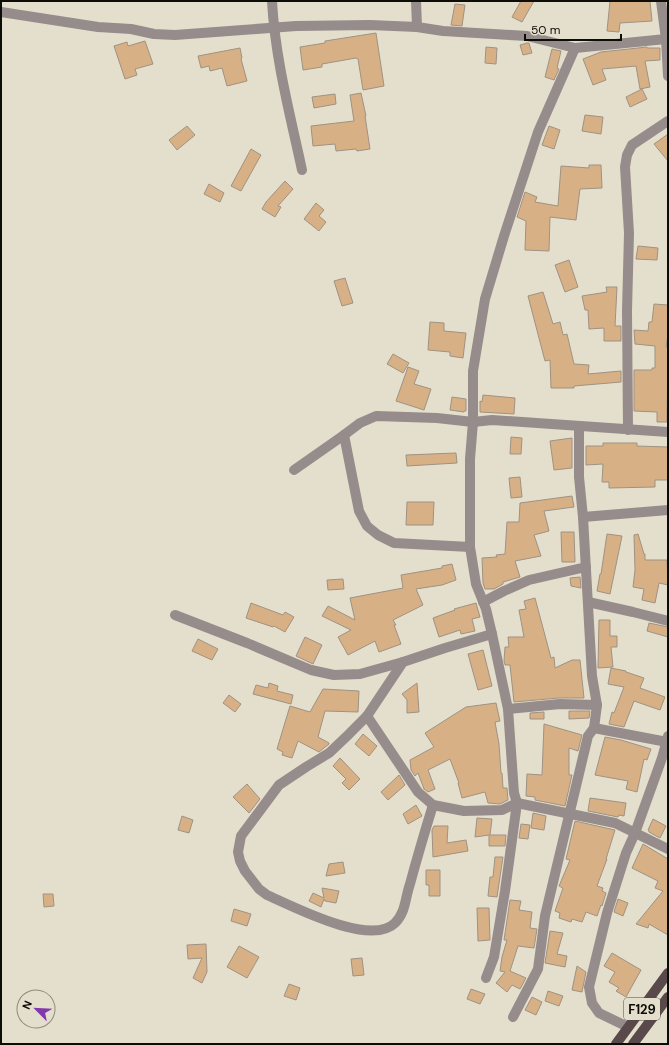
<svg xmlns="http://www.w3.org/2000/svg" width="669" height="1045" font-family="'DM Sans',sans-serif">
	<rect width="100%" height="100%" fill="#e4dfcc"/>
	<!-- building -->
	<g fill="#d8b085" stroke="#9f9283">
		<polygon points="521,1 534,1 522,22 512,17"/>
		<polygon points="610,1 650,1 652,21 620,23 619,32 607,31"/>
		<polygon points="455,4 465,5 462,26 451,25"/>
		<polygon points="376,33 384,86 363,90 358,59 356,58 322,64 322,67 303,70 300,47 325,43 325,41"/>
		<polygon points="145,41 153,64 135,69 137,75 125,79 114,46 127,42 128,46"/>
		<polygon points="527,43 529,43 532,53 523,55 520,45"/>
		<polygon points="486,47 497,48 496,64 485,63"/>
		<polygon points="647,47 647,48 660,48 660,60 645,61 650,87 640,89 636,66 602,69 606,80 593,85 583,59 601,52"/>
		<polygon points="240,48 242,58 241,59 247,81 227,86 222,68 210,71 209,66 201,68 198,56"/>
		<polygon points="552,49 561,51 557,68 559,69 554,80 545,77"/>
		<polygon points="642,89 647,99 630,107 626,97"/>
		<polygon points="361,93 366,116 365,116 370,149 357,151 356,149 336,151 335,144 313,146 311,126 354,121 350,95"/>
		<polygon points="335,94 336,104 314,108 312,97"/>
		<polygon points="585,115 603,117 601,134 582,131"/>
		<polygon points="187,126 195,135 177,150 169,140"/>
		<polygon points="549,126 560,130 554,149 542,145"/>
		<polygon points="668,134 668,161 654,144"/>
		<polygon points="251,149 261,155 241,191 231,186"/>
		<polygon points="589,165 601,165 602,188 580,189 576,220 550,217 549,251 525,250 526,221 517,217 525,192 537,197 535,202 558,206 561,166 589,168"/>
		<polygon points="285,181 293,189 278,206 281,207 275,217 262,209 266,202"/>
		<polygon points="209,184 224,193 220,202 204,194"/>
		<polygon points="316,203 324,210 319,216 326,222 319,231 304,219"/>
		<polygon points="638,246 658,248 657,260 636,259"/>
		<polygon points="569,260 578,287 565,292 555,265"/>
		<polygon points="345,278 353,303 342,306 334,281"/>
		<polygon points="606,287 617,287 615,326 621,326 621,341 604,341 604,328 589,329 588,310 585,310 582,296 607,292"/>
		<polygon points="543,292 553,324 560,322 563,335 567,334 574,364 589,365 588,374 621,371 621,382 574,386 574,388 551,388 550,360 545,361 528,296"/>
		<polygon points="654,304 668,305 668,335 666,347 668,347 667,422 657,422 657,412 634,411 634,370 652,370 652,368 655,368 655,346 635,344 634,330 648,331 649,322 652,322"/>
		<polygon points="430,322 444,323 444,331 466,333 463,358 450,356 450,352 428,350"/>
		<polygon points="393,354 409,363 403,373 387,364"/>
		<polygon points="408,367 419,371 414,384 431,389 424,410 396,401"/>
		<polygon points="483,395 515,398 514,414 480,412 480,401 482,402"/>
		<polygon points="452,397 466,399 466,411 464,411 464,412 450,410"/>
		<polygon points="511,437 522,438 521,454 510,454"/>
		<polygon points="572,438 572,468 554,470 550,441"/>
		<polygon points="603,443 637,443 637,446 668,447 668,480 655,480 655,487 609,488 609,482 602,482 603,464 586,465 586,446 603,446"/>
		<polygon points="456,453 457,463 407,466 406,455"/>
		<polygon points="520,477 522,497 511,498 509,478"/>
		<polygon points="572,496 574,507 544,511 549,531 534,535 541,556 515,561 520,577 503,582 503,584 494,589 485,589 483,583 482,558 497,557 496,555 505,554 507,522 519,522 520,503"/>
		<polygon points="407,502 434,502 433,525 406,525"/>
		<polygon points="561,532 574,532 575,562 562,562"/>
		<polygon points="607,534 622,536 610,594 597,591 600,574 601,574"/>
		<polygon points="638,534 644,554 645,554 645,560 667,560 668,585 659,583 655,603 642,600 644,589 633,587 635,570 634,535"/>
		<polygon points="452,564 456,580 442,585 416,589 423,605 393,620 396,625 394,625 401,644 379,652 375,641 348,655 338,637 351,630 322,616 328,606 355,620 350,598 403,588 401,575 442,568 442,566"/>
		<polygon points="580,577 581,588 571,586 570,578"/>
		<polygon points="343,579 344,589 328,590 327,580"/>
		<polygon points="535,598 551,658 554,657 555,668 572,660 580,660 584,698 559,698 514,702 510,665 505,665 504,661 505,647 509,647 508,637 524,637 519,610 526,609 524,601"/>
		<polygon points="251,603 283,615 285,612 294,617 285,632 274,626 273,627 246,618"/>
		<polygon points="476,603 480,617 472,619 475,631 461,634 460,630 439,637 433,618 455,610 454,609"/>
		<polygon points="599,620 610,620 610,636 617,636 617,647 611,647 613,667 598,668"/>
		<polygon points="649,623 668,627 668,637 647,631"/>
		<polygon points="305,637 322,645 313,664 296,656"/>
		<polygon points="198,639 218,649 212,660 192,651"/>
		<polygon points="483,650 492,686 478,690 468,654"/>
		<polygon points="611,668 626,671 626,672 644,678 640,688 665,697 660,710 634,701 624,727 609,724 612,712 614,713 624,687 608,684"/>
		<polygon points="269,683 278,686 277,691 293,695 291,704 253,694 256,685 268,688"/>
		<polygon points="417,683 419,712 407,713 407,700 402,694"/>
		<polygon points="323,689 359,691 358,712 325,711 318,737 329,743 329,744 319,752 298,741 292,758 282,755 283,752 277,749 290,706 310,712"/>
		<polygon points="229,695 241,704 235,712 223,703"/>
		<polygon points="496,703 500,721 495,722 499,744 501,773 502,773 503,788 507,788 508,800 500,804 488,803 485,792 462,798 458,783 459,783 450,759 428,770 435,789 428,792 424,789 418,773 415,776 411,770 410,760 434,747 425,733 466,707"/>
		<polygon points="569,711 590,711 589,718 569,719"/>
		<polygon points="544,712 544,719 530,719 530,713"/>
		<polygon points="544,724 582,735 578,751 569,748 569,775 572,775 565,806 535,800 535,797 526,796 527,774 542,775"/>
		<polygon points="363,734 377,746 369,756 355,744"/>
		<polygon points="605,737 621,740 651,749 647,760 644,759 637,792 626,789 628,781 595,775"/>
		<polygon points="340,758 360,779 349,790 342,783 346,779 333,766"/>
		<polygon points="399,775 405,785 388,800 381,792"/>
		<polygon points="247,784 260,799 249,813 233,797"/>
		<polygon points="590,798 626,803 624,816 619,815 618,817 588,811"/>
		<polygon points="416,805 422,816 408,824 403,814"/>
		<polygon points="533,813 546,816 544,830 531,828"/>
		<polygon points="182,816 193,820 189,833 178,830"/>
		<polygon points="477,818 492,819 490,835 506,835 505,846 489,846 489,835 475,837"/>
		<polygon points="653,819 666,826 660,838 649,832 649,831 648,830"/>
		<polygon points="575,821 615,830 606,859 607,859 597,886 603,888 602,891 606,893 602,906 601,905 597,916 586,912 582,922 572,919 571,922 559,918 560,913 555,911 563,888 559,886 570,860 566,859"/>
		<polygon points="521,824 530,825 528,839 519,838"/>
		<polygon points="434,826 448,826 447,843 466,840 468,851 433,857 432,830"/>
		<polygon points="643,844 668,859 668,935 649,924 648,928 636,924 663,891 655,888 658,881 632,868"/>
		<polygon points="495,857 503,857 497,897 488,896 490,877 493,877"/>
		<polygon points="343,862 345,873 326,876 329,864"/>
		<polygon points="426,870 440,870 440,896 429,896 429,885 426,885"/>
		<polygon points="322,888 339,891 336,903 325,901 324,899 321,907 309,901 313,893 324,898"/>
		<polygon points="43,894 53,894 54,906 44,907"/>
		<polygon points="618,899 628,903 623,916 614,912"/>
		<polygon points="510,900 521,901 519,910 532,912 530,928 537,929 534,948 518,946 510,971 526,978 520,989 512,985 507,992 496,983 505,972 500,971 502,957 507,940 504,940"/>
		<polygon points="477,908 489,908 490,940 478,941"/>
		<polygon points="234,909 251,914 247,926 231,921"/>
		<polygon points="550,931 563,933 557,954 567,956 565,967 545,963"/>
		<polygon points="206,944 207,972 202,983 193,978 202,958 188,959 187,945"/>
		<polygon points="239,946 259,957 247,978 227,967"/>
		<polygon points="612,953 641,970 626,997 616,991 619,988 609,982 615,972 604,966"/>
		<polygon points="362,958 364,975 353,976 351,959"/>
		<polygon points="577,966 586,972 582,992 572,990"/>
		<polygon points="289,984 300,988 296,1000 284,996"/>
		<polygon points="471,989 485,994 480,1004 467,999"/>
		<polygon points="548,991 563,996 559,1006 545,1001"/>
		<polygon points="532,997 542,1002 536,1015 525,1010"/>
	</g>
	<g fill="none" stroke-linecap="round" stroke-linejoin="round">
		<!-- minor -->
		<g stroke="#968c8c" stroke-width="10">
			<path d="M272,1C275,58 290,114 302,170"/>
			<polyline points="416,1 417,27"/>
			<polyline points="661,1 666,39 668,76"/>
			<polyline points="1,12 98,27 131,29 154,34 175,35 296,26 370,25 417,27 443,31 527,36 575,48 666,39"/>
			<polyline points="579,426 579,477 583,517 592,676 597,705 594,728 667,742"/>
			<polyline points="628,430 627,311 629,233 625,167 627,155 632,145 668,121"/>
			<polyline points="344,435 359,511 367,526 378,535 394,543 470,547"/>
			<polyline points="294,470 344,435 360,423 376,416 437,418 473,422 492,420 668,432"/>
			<polyline points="583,517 668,510"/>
			<polyline points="483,602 504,591 529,580 586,567"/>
			<polyline points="588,602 633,612 668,621"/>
			<polyline points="175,615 247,643 311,670 334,675 360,674 403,662"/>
			<polyline points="508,709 560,704 597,705"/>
			<polyline points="367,716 418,792 433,805 464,811 502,810 517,803 615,823 668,849"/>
			<path d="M433,805C425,831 417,858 410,884C405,898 406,912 395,923C371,947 294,907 267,895L259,889L245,871L240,861L238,852L241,836L279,785L306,767L329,753L349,734L367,716L403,662L445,648L492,634"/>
			<polyline points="486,978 494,957 505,891 517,803 514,793 508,709 492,634 486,609 476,584 470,547 470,459 473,422 473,371 485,299 504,236 538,132 575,48"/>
			<polyline points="513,1017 538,969 545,916 588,736 594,728"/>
			<polyline points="628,1027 599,1013 592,1003 589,987 607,913 626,853 635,833 662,758 668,736"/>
		</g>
		<!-- major -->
		<g stroke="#5a494a" stroke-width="10">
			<polyline points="616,1044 668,973"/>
			<polyline points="633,1044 668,997"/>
		</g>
	</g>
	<g text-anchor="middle" stroke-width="4" stroke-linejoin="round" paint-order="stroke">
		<!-- shield labels -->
		<rect fill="#e4dfcc" stroke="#4e4b41" stroke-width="1" x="624" y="998" width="36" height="22" rx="3"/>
		<g font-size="13" font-weight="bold" fill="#0e0c06">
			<text x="642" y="1014">F129</text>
		</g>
	</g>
	<!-- border -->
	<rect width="669" height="1045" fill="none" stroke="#0e0c06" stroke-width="4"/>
	<!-- north arrow -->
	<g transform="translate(36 1009) rotate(294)"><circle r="19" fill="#e4dfcc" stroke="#8e8b7d"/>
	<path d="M0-3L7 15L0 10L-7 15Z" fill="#8239ab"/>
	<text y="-6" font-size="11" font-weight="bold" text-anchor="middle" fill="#0e0c06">N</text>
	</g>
	<!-- scale -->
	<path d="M525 34v6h96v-6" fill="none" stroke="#0e0c06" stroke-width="2"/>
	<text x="531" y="34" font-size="12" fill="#0e0c06" stroke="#e4dfcc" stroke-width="3" paint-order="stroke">50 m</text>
</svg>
